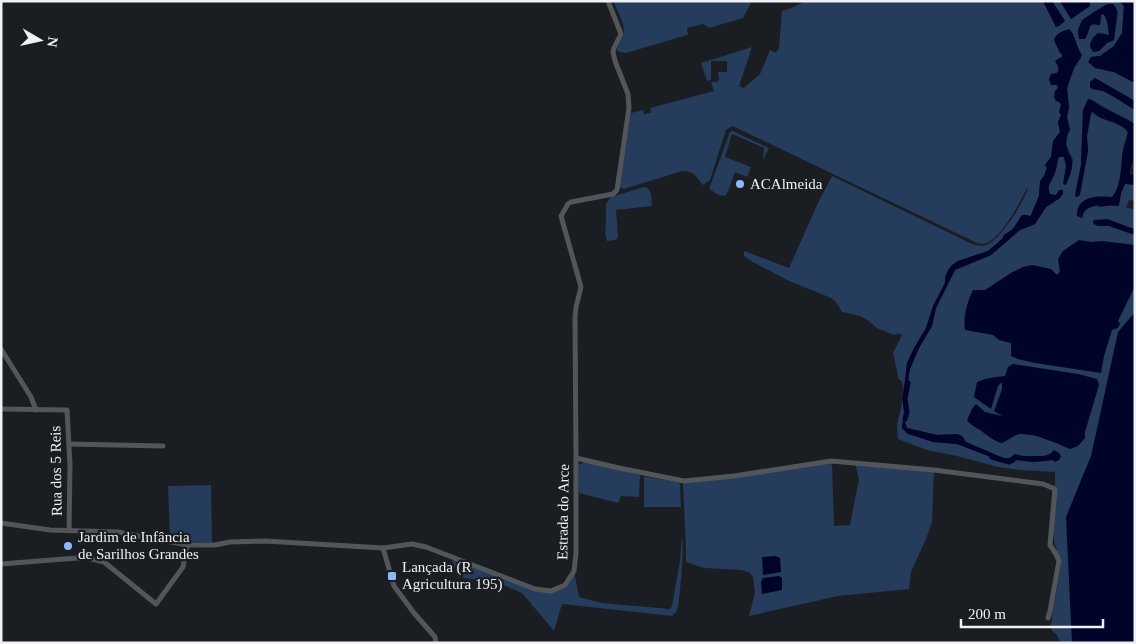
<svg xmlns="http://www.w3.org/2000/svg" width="1136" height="644" font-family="'Times New Roman',serif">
	<rect width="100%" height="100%" fill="#1a1d21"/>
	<!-- green -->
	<g fill="#253c5c" fill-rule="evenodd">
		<path d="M613,1H752L743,18L709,28L703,24L687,28L688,34L687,35L626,53L617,51C617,45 621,42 623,36C627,26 617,11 613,1Z"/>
		<path d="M1043,1L1056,27L1065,21L1052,1H1060L1071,19L1090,6V1H1119L1124,5L1122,33L1114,46L1100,56L1091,57L1095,68L1114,72L1135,83V101L1098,80L1095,78L1090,82V87C1095,90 1100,90 1106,92C1116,97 1125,104 1135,110V124C1121,115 1105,109 1091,99L1083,110L1081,165L1075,195L1080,194L1088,151L1087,136L1091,114L1093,112C1101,122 1119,120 1128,132C1126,141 1122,151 1122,159C1121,171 1120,188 1112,197H1094L1084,211C1094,203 1107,208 1119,205L1121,193L1125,184H1127L1135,185V201L1129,200L1126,208L1135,209V228H1131L1107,219L1094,224L1098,226H1109L1135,235V487L1083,474L1081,480L1135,643H1061L1056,634L1053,632L1050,625L1052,621V614L1061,566C1060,556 1055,548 1054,539C1052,522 1055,504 1057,488L1055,486V472L1019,470L998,467L957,456L927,450L898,439L897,425L903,399L904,413L902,428L933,442L957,444L996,459L1009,462L1017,460L1033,462L1053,460L1050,455C1040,458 1025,458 1015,454L1010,458H1003L966,442L962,436L957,434L937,435L907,428L905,422L907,412L905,399L910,369L919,348L932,326L936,308L955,270L991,255L1020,230L1035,224L1046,207L1060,198L1058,193L1056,195L1050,194L1048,190L1049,185L1054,176L1058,159L1060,156L1064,157L1066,166L1064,184L1070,175L1073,160L1066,144L1068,133L1070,130L1067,117L1069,107L1067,88L1074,68L1081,58L1073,34L1069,29L1055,43L1062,54V57L1056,60L1059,70L1057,73L1058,88L1057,90L1059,102L1061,104V115L1058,122L1060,132L1051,157L1045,165L1047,167L1044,176L1040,181L1039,196L1031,215L1030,216L1026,215H1022L1013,229L1004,235L1002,239L995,246L988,251L958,261L945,277V283L933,306L926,328L914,348L907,363L904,389L901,380H899L893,353L902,335L899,333L894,335L877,328L866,319L860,316L842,312L836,302L831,298L787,280L753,262L744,256V251L789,268L818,203L832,176L970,243C975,245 980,247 986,245C1000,241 1024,202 1028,188H1027C1020,202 1002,238 986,243C983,244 981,244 977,243L737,128L732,126L726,130L710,180L703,185L694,174L687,171H682L624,189L619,187L631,113L643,110L644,114L651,113L650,108L714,91L711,82H717L718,80H719V75H718V72H727V61H711V80L707,81L701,63L752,47L739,86L744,88L760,74L770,50L776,53L779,48L782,11C791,9 798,4 807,1ZM1111,4L1115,6L1118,13L1114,40L1107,43L1099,51L1091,49L1090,46L1091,42L1102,33L1109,36C1109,28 1108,20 1103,14L1101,15L1100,25H1097L1093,24L1090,26L1088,34L1086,38L1080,39C1079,36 1078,34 1078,31C1079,19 1100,7 1111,4Z"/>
		<polygon points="733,131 769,148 763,160 764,148 732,134 725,157 751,167 747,177 735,172 728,191 725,196 719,195 709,189 730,132"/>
		<path d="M644,187C653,189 651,198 652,206L616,210L618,237L615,240L607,241L605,234L606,222V204L611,197Z"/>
		<polygon points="585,462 640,475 639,497 621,496 618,503 579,493 578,465"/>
		<polygon points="832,462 834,526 850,525 859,479 855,464 934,471 932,522 926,539 911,572 909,589 838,596 749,616 755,593 753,577 750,573 742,570 704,568 686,562 686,549 683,484 690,480"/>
		<polygon points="644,477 646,477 678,482 680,484 681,507 644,507"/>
		<path d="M211,485L212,542C197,543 185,541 170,537L168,486Z"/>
		<path d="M682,535C684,559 681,582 678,606L676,612L672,616L562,604L554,631L522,593L499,583L458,577L451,557L535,588L551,591L565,585L574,571L579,597L602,603L670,609L672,606L680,561Z"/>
	</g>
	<!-- water -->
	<g fill="#00032a">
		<polygon points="1043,1 1052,1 1065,21 1059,26 1056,27"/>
		<polygon points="1060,1 1090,1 1090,6 1071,19"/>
		<polygon points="1119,1 1135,1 1135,83 1114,72 1095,68 1088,62 1091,57 1100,56 1114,46 1122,33 1124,6"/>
		<path d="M1107,4H1113L1117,10L1114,40L1107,43L1099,51L1093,52L1090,46C1091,40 1093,37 1098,33L1109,35C1108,28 1108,19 1103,14L1101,15L1100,25L1093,24L1090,26L1085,39H1079L1078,31L1082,20Z"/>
		<path d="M1069,29C1076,36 1076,47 1082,55L1074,68L1067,88L1069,107L1067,117L1070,130C1065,137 1065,146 1069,154C1070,157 1072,158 1072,161C1073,169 1069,178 1066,185L1063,184L1066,166L1064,157H1059L1058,159C1057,165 1056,172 1053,177C1050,184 1047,186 1050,194L1056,195L1059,190H1063V194L1060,198L1046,207L1035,224L1020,230L991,255L955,270L936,308L932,326L919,348L910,369L905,399L907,412L905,422L907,428L937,435L957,434L962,436L966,442L1003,458H1010L1015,454C1023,457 1028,456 1035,456C1044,456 1048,457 1054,450L1059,453L1061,456L1059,460L1055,462L1053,460L1033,462L1017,460L1009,462L996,459L957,444L933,442L908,434L902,428L904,413L903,399L907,363L914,348L926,328L933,306L945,283V277L948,270L952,265L958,261L988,251L1002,239L1004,235L1013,229L1022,215H1026L1030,216L1031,215L1039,196L1040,181L1044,176L1047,168L1045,165L1051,157L1053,141L1060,132L1058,122L1061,115L1059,112L1061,104L1059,102L1056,101L1054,97L1055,91L1058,88L1057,85H1051L1049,79L1051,74L1057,73C1060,68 1058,66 1055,61L1062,57V54L1060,53L1054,40C1056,33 1063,31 1069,29Z"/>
		<polygon points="1095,78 1135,101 1135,110 1114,97 1103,91 1092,89 1090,87 1090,82"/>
		<path d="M1088,99C1093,100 1097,104 1102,107C1113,113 1124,117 1135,124C1135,135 1136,147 1134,157C1133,163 1130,167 1129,172L1131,175H1135V185L1127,184H1125L1121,193L1119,205L1118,206L1110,205L1101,207L1096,205L1088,208L1084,212L1082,218L1077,216C1077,213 1077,211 1078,208C1083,195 1101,196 1112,197C1120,189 1121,170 1122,159C1122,151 1126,141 1128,132C1119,120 1101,122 1093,112H1091L1087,136L1088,151L1080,194L1079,196L1076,197L1075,196L1081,165L1083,110Z"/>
		<polygon points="1107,219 1131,228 1135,228 1135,235 1109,226 1098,226 1094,224 1093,222 1094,220"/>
		<path d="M1079,240L1091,242L1102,241L1135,245V286L1118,321L1120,324L1118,328L1112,330L1104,356L1101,373L1035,363L1018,359L1011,356V343L999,340L993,335L965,330C963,316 967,303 973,290H985L1011,273L1023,267L1032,265L1051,269L1057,275L1060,272L1058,259L1063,251Z"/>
		<polygon points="1135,312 1135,643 1072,643 1066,517 1091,456 1118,332"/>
		<path d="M1013,364L1078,374L1097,379L1099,385L1085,432V438L1078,446L1070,449C1056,443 1035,433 1020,434C1014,435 1007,441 1002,443C994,441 990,437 984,433C978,428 972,427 967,420L972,409L976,404L985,412L1002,416L994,411L1002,389V382L998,386L991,409L974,397L977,382C986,378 995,377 1005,376L1008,367Z"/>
		<polygon points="775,556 780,558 781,572 763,575 762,557"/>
		<polygon points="779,576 782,578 782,590 762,594 761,582 763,578"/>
	</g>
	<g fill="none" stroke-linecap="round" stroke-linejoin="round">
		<!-- canal -->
		<g stroke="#00032a" stroke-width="5">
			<polyline points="905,419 907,412 905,399 908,383"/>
			<polyline points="992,457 1009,462 1013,460"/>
		</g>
		<!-- minor -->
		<g stroke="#52565b" stroke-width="5">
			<polyline points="1,349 31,397 36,410"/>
			<polyline points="1,409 67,410 70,465 69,531"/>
			<polyline points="69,444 163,446"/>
			<polyline points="576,458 619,468 684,481 734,476 831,461 934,470 1043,484 1055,489 1050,545 1056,554 1059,561 1050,611 1048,618"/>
			<polyline points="1,523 50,530 118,532 187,545 215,545 230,542 265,541 383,548 412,544 426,547 535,589 551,591 565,585 574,571 576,553 576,458 575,317 576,307 581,287 561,216 568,204 571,202 613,194 617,190 629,108 628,94 615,61 613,52 614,48 621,34 608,1"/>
			<polyline points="383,548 394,586 414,613 435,637 436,643"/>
			<polyline points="1,564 77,558 88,558 104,562 156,604 183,567 187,545"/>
		</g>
	</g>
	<!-- markers -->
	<g fill="#8bbafc" stroke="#1a1d21" stroke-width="2">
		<circle cx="740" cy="184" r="5"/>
		<circle cx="68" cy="546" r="5"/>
		<rect x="387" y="571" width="10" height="10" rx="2.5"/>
	</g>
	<g text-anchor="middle" stroke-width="4.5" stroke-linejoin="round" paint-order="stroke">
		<!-- poi labels -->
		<g font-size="15" fill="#eff1f4" stroke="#1a1d21" text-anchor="start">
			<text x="750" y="189">ACAlmeida</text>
			<text x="78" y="542">Jardim de Infância<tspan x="78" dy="17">de Sarilhos Grandes</tspan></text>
			<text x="402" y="572">Lançada (R<tspan x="402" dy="17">Agricultura 195)</tspan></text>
		</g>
		<!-- street labels -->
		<g font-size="15" fill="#eff1f4" stroke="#1a1d21">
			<text transform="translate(56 471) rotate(-91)" y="5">Rua dos 5 Reis</text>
			<text transform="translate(563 512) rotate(-89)" y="5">Estrada do Arce</text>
		</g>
	</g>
	<!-- border -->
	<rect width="1136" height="644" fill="none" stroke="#eff1f4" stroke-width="5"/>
	<!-- north arrow -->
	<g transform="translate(40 40) rotate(99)" stroke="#1a1d21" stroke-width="4" paint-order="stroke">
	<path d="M0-4L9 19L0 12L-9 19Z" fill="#eff1f4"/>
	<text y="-8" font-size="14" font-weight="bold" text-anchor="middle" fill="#eff1f4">N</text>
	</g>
	<!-- scale -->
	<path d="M961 619v8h142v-8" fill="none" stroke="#eff1f4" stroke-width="2.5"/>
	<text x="968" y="619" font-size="15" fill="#eff1f4" stroke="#1a1d21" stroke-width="4" paint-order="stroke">200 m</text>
</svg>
